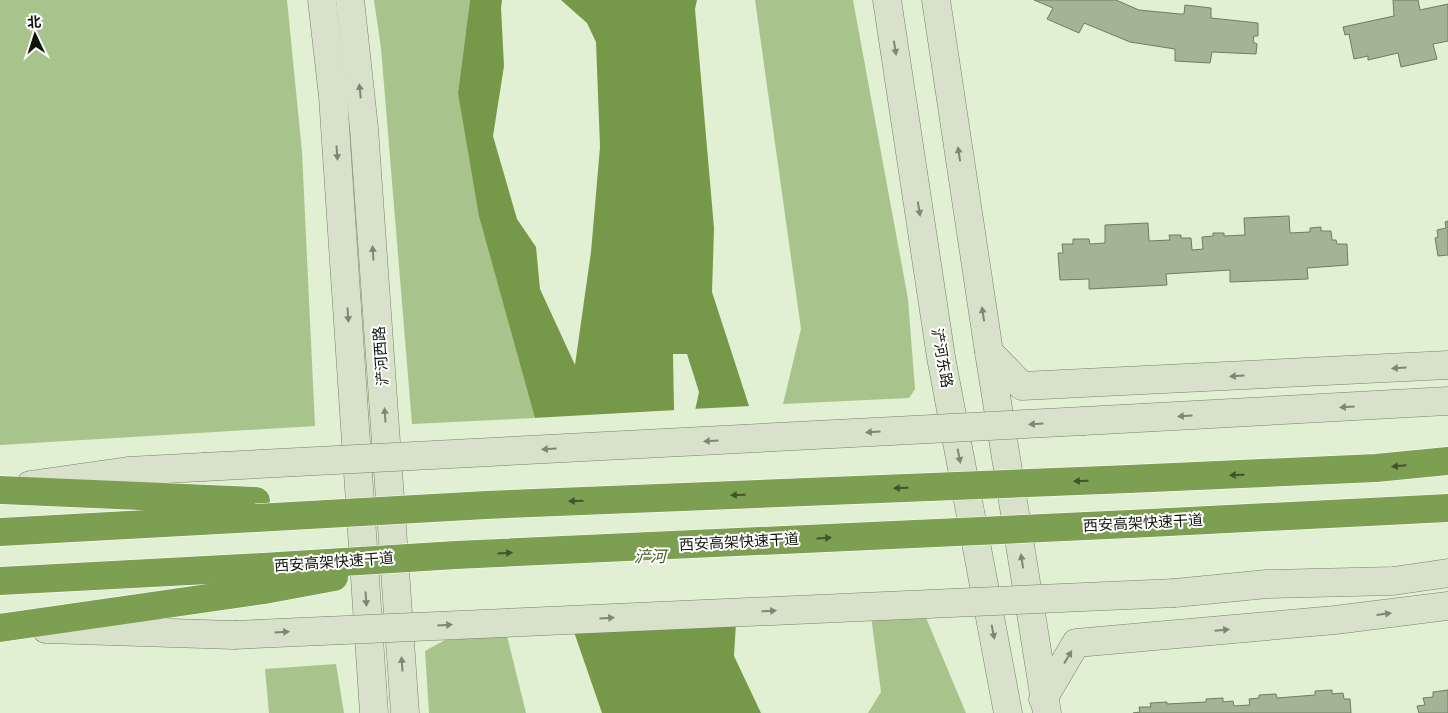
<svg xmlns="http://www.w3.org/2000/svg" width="1448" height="713" font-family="'Fira Sans','Noto Sans SC',sans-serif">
	<rect width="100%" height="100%" fill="#e1efd2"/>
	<!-- green -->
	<g fill="#a9c38c">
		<polygon points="0,0 287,0 302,152 315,426 0,445"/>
		<polygon points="374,0 470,0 458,93 535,418 412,424 381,48"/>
		<polygon points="755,0 853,0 908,299 915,389 909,398 783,404 801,329"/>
		<polygon points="924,613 966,713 868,713 881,692 871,616"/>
		<polygon points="507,636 526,713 429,713 425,651 445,640"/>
		<polygon points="336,664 344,713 269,713 265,669"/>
	</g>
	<!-- water -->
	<path fill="#759948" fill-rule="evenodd" d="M470,0H502L501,8L504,66L493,136L517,219L536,247L540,289L575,365L591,252L600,147L596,42L587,23L561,0H697L695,9L714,228L712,292L749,406L734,656L761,713H602L574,632L535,418L479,216L458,93ZM673,354H687L699,392L684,462H675Z"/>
	<!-- pier -->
	<polygon fill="#e1efd2" points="751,406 756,478 738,623 571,633 558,589 541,477 543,464 533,418 676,410 677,460 681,460 692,409"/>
	<!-- building -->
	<g fill="#a4b296" stroke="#6f7c62">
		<polygon points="1034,0 1116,0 1139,10 1180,14 1184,14 1185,5 1211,8 1211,18 1258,23 1258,36 1254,36 1253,42 1257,44 1256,54 1212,52 1210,63 1175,61 1175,49 1130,42 1084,23 1079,33 1047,19 1053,8"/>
		<polygon points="1393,0 1418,0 1420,10 1448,4 1448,41 1433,44 1437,59 1401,67 1398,53 1368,60 1368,56 1354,59 1349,34 1345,35 1343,27 1394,16"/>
		<polygon points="1289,216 1290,233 1310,232 1310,228 1321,227 1321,231 1331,231 1332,240 1336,240 1337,244 1347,244 1348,265 1307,268 1308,279 1230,282 1230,270 1166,274 1167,285 1089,289 1089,279 1060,280 1058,253 1063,253 1062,244 1073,244 1073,239 1089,239 1090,244 1105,243 1105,225 1148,223 1149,241 1170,240 1169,235 1181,235 1181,238 1191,238 1192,250 1203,249 1202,237 1213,236 1213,233 1224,233 1224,236 1245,235 1244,218"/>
		<polygon points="1448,221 1448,255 1438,256 1435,238 1438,237 1437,230 1446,228 1445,222"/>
		<polygon points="1332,690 1332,694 1343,693 1344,699 1350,699 1351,713 1133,713 1140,712 1139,707 1151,707 1150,703 1167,702 1167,704 1206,702 1206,699 1223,698 1223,702 1233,701 1234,706 1250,705 1249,699 1259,698 1259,695 1276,694 1277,698 1315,695 1315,691"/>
		<polygon points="1448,690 1448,713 1419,713 1417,706 1425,705 1423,698 1433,697 1433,692"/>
	</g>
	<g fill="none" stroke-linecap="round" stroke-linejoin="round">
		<!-- secondary casing -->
		<g stroke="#758268" stroke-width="29">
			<g id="secondary">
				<polyline points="322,0 333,96 374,713"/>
				<polyline points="350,0 364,128 405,713"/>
				<polyline points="887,0 941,357 1008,713"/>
				<polyline points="936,0 989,352 1047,713"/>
				<polyline points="989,352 1022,386 1448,365"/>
				<polyline points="1084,421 1448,401"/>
				<polyline points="30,485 128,471 203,467"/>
				<polyline points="1175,593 1267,584 1393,581 1448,573"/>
				<polyline points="46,629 234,635"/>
				<polyline points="1043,699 1076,643 1335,620 1448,606"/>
			</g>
		</g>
		<!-- highway casing -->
		<g stroke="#fff" stroke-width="29">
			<g id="highway">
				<polyline points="1129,479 1376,468 1448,461"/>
				<polyline points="0,490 256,501"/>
				<polyline points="1130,524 1448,508"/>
				<polyline points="0,532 256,518"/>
				<polyline points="0,581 263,567"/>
				<polyline points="0,628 264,590"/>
			</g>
		</g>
		<!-- secondary -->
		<use href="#secondary" stroke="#d8e2cb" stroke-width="28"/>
		<!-- highway -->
		<use href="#highway" stroke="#7c9f51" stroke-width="28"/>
		<!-- secondary-bridge casing -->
		<g stroke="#758268" stroke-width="29" stroke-linecap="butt">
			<g id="secondary-bridge">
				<polyline points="203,467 1084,421"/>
				<polyline points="234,635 1175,593"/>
			</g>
		</g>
		<!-- highway-bridge casing -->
		<g stroke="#fff" stroke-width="29" stroke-linecap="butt">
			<g id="highway-bridge">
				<polyline points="256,518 486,505 1129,479"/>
				<polyline points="263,567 456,555 1130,524"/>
				<polyline points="264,590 334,577"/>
			</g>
		</g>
		<!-- secondary-bridge -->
		<use href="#secondary-bridge" stroke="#d8e2cb" stroke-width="28"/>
		<!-- highway-bridge -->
		<use href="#highway-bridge" stroke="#7c9f51" stroke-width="28"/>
	</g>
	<!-- one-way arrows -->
	<defs><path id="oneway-solid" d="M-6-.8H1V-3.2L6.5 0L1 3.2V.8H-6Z" transform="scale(1.25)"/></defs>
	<g fill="#7e8675">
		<use href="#oneway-solid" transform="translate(895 48) rotate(81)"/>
		<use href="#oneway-solid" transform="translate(360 91) rotate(-96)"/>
		<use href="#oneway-solid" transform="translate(337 153) rotate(86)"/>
		<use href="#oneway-solid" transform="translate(959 154) rotate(-99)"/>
		<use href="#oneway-solid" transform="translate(919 209) rotate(81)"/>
		<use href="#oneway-solid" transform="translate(373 253) rotate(-94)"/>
		<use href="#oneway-solid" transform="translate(983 314) rotate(-99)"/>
		<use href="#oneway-solid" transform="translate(348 315) rotate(86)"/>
		<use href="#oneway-solid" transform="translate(1399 368) rotate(177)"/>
		<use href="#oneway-solid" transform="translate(1237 376) rotate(177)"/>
		<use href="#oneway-solid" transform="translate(1347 407) rotate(177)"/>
		<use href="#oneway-solid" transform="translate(385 415) rotate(-94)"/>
		<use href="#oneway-solid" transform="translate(1185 416) rotate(177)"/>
		<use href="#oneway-solid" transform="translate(1036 424) rotate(177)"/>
		<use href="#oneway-solid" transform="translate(873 432) rotate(177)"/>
		<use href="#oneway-solid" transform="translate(711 441) rotate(177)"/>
		<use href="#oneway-solid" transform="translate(549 449) rotate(177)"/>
		<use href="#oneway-solid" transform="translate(959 456) rotate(79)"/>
		<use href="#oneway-solid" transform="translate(1022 561) rotate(-99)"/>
		<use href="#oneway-solid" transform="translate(366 599) rotate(86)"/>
		<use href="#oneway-solid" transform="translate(769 611) rotate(-3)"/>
		<use href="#oneway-solid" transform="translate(1384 614) rotate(-7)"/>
		<use href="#oneway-solid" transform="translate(607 618) rotate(-3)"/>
		<use href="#oneway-solid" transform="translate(445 625) rotate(-3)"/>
		<use href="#oneway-solid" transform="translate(1222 630) rotate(-5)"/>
		<use href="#oneway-solid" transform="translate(282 632) rotate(-3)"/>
		<use href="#oneway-solid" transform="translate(993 632) rotate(79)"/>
		<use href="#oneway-solid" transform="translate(1068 657) rotate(-59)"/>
		<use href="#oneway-solid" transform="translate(402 664) rotate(-94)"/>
	</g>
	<g fill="#41542b">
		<use href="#oneway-solid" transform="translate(1399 466) rotate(175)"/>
		<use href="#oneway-solid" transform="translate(1237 475) rotate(178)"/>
		<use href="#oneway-solid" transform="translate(1081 481) rotate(178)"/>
		<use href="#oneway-solid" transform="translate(901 488) rotate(178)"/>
		<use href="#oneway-solid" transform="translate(738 495) rotate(178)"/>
		<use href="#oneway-solid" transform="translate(576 501) rotate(178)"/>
		<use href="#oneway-solid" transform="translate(824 538) rotate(-3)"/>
		<use href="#oneway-solid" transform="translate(505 553) rotate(-3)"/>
	</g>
	<g text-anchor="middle" stroke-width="4" stroke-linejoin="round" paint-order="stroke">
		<!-- street labels -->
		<g font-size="15" fill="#11160c" stroke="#fff">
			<text transform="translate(381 356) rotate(-94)" y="5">浐河西路</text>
			<text transform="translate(942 358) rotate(80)" y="5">浐河东路</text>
			<text transform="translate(1143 523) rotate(-3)" y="5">西安高架快速干道</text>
			<text transform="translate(739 542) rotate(-3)" y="5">西安高架快速干道</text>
			<text transform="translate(334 562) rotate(-4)" y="5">西安高架快速干道</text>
		</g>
		<!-- water labels -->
		<g font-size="16" font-style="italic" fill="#415a20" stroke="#fff">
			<text x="650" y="562">浐河</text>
		</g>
	</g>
	<!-- north arrow -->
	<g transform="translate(35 35) rotate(356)" stroke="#ffffff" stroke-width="4" paint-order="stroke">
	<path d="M0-4L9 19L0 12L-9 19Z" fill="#11160c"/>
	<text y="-8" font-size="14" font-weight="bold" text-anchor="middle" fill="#11160c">北</text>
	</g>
</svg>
